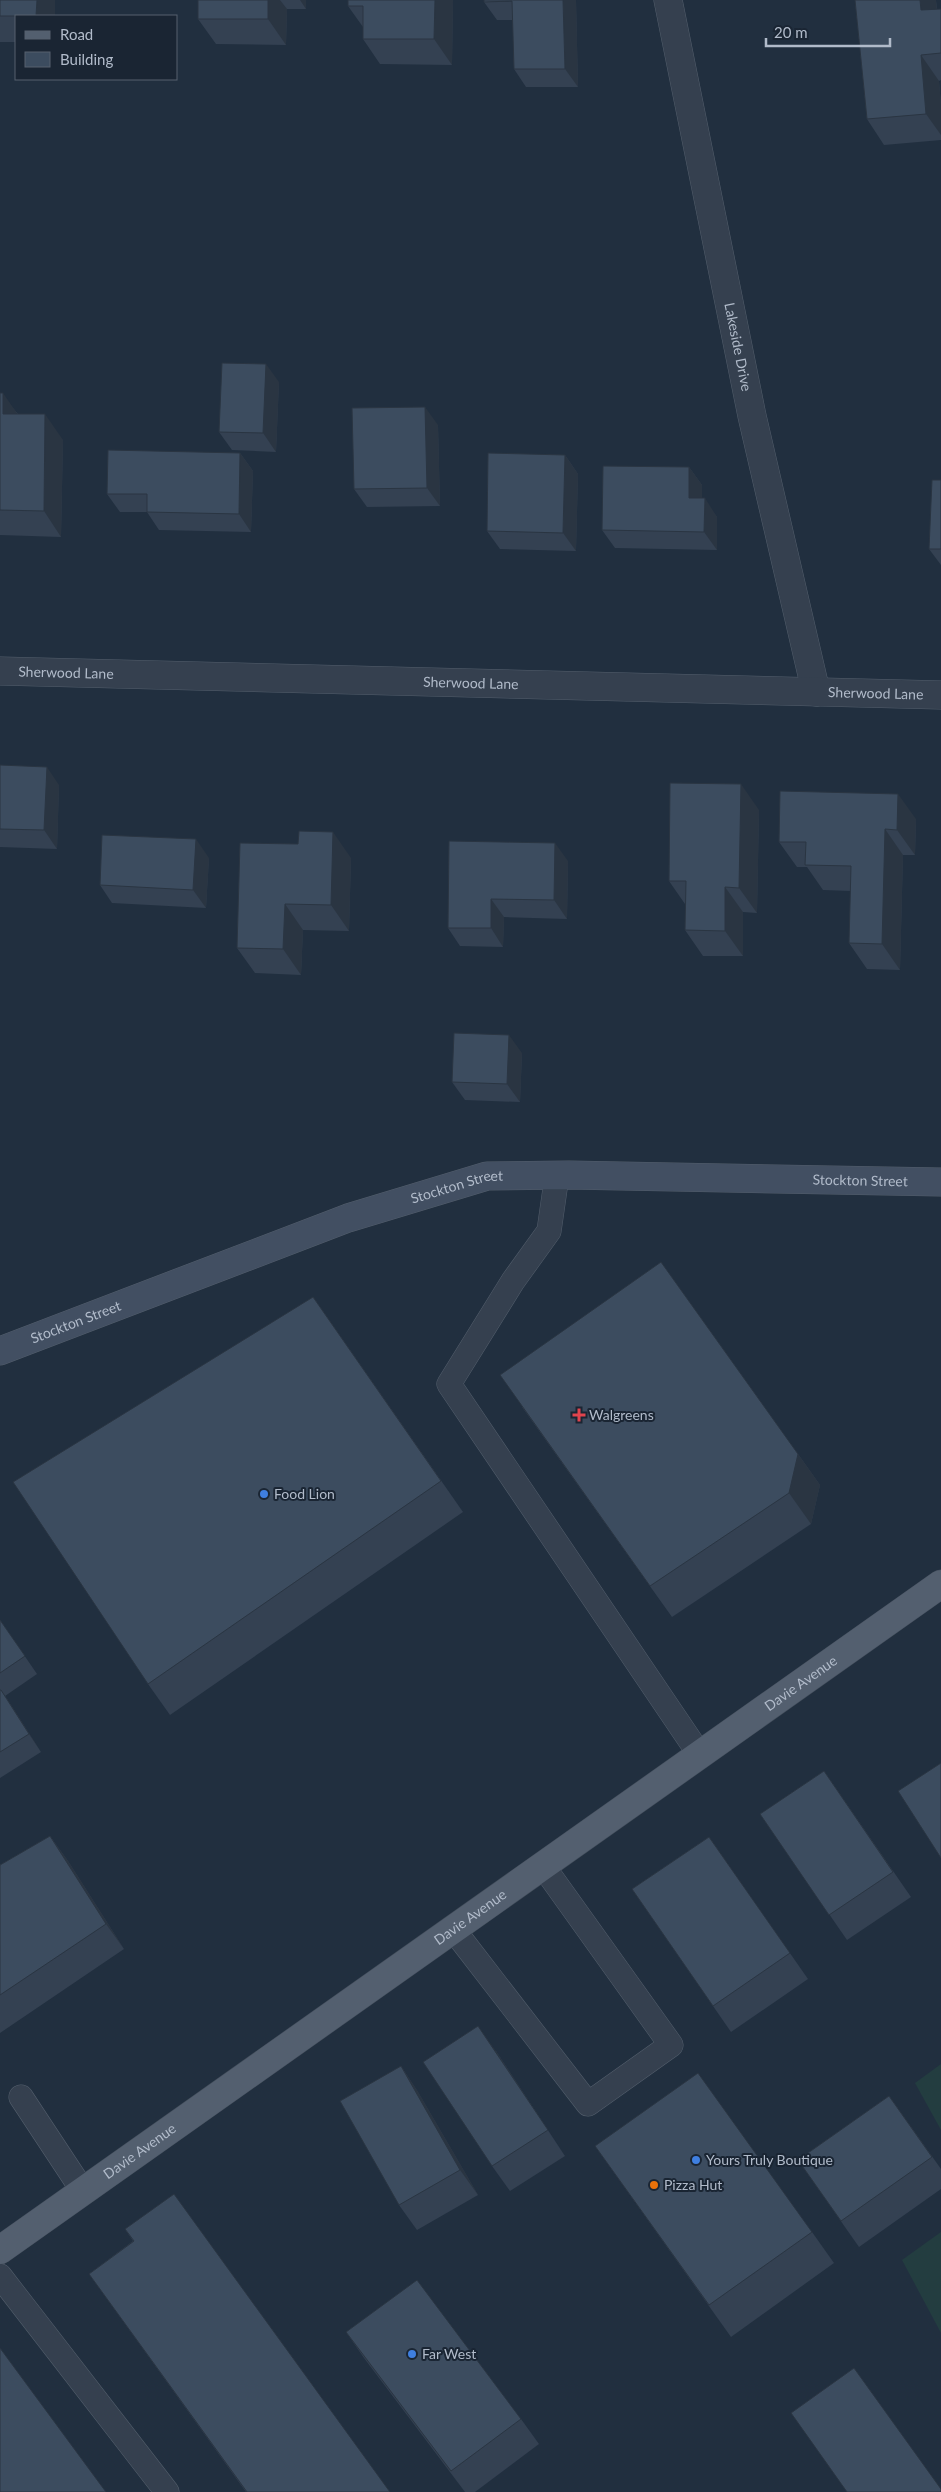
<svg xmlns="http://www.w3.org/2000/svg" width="941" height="2492" font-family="Lato,sans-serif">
	<rect width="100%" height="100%" fill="#212f3f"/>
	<!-- green -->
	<g fill="#233d40">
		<polygon points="941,2064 941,2130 915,2083"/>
		<polygon points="941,2232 941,2333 902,2260"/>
	</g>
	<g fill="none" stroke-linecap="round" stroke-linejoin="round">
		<!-- lane casing -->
		<g stroke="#535e6c" stroke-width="25">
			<g id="lane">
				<polyline points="557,1175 549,1231 513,1281 449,1384 700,1755"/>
				<polyline points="453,1929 588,2104 671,2045 543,1866"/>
				<polyline points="21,2097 83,2191"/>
				<polyline points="0,2276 167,2492"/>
			</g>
		</g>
		<!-- street casing -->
		<g stroke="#535e6c" stroke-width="29">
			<g id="street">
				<path id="s1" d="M668,0L752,416L816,692"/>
				<path id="s2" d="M0,671L941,695"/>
			</g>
		</g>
		<!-- secondary casing -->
		<g stroke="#535e6c" stroke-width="29">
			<g id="secondary">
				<path id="s3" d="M0,1351L348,1218L487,1176L569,1175L941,1182"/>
			</g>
		</g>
		<!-- primary casing -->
		<g stroke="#414c5a" stroke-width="29">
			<g id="primary">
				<path id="s4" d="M0,2250L941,1584"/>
			</g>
		</g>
		<!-- lane -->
		<use href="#lane" stroke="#35404f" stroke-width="24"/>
		<!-- street -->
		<use href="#street" stroke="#35404f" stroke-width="28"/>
		<!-- secondary -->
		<use href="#secondary" stroke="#424f62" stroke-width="28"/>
		<!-- primary -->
		<use href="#primary" stroke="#535f6f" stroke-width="28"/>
	</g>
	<!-- wall -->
	<g fill="#344152">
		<polygon points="0,0 55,0 55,16 16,16 16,42 0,42"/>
		<polygon points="198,0 306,0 306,9 287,9 286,45 216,44 198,19"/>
		<polygon points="348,0 453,0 452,65 380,64 363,39 363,27 348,6"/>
		<polygon points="576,0 578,87 526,87 514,69 513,20 497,20 484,2"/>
		<polygon points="855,0 936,0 937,9 941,9 941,80 939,81 941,105 941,140 884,145 867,119"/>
		<polygon points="279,382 276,452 232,450 219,432"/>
		<polygon points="0,393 18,414 63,440 61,537 0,535"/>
		<polygon points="438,425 440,506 367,507 354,489"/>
		<polygon points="240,453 253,471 251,532 159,530 147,512 120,512 107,494"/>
		<polygon points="565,455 578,474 576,551 500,549 487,531"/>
		<polygon points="689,467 702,485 702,498 717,517 717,550 615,548 602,530"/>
		<polygon points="941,480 941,565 929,549"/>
		<polygon points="0,765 59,785 57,849 0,847"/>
		<polygon points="759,810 757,913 743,912 743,956 703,956 685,930 685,904 669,881"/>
		<polygon points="916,819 915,855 903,855 900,970 867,969 849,943 851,891 823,890 807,867 797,867 779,842"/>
		<polygon points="449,841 568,861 567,919 504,917 503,947 460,946 448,928"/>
		<polygon points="240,843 351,858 349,931 303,930 301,975 255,973 237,948"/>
		<polygon points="209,858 206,908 112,903 100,885"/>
		<polygon points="522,1053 520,1102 465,1100 452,1082"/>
		<polygon points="313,1297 463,1512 170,1715 148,1684"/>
		<polygon points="522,1407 798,1454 820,1485 811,1524 672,1617"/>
		<polygon points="0,1620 37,1674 5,1696 41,1752 0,1778"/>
		<polygon points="824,1771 911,1897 847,1940 760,1814"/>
		<polygon points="50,1836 68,1861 124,1949 0,2033 0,1865"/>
		<polygon points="709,1837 808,1979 731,2032 632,1889"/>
		<polygon points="496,2051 565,2156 510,2191 492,2166"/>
		<polygon points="401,2066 418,2092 478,2195 417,2230 399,2205"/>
		<polygon points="889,2096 941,2169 941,2189 859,2247 798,2160"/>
		<polygon points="595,2146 812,2232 834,2263 731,2337"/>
		<polygon points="125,2229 390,2492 246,2492 89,2274 133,2241"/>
		<polygon points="346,2332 521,2419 539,2444 475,2492 465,2492 364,2358"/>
	</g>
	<!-- shaded-wall -->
	<g fill="#2a3542">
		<polygon points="37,0 55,0 55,16 36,16"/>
		<polygon points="268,0 280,0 287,9 286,45 268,19"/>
		<polygon points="300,0 306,0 306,9"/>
		<polygon points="435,0 453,0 452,65 434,39"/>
		<polygon points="563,0 576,0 578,87 565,69"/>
		<polygon points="920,0 936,0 939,36 921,10"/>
		<polygon points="921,55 939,81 941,105 941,135 926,114"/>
		<polygon points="266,364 279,382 276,452 263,433"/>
		<polygon points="3,393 21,419 3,414"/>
		<polygon points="425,407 438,425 440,506 427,488"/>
		<polygon points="45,414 63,440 61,537 44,511"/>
		<polygon points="240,453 253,471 251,532 239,514"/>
		<polygon points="565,455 578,474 576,551 563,533"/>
		<polygon points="689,467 702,485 702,516 689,498"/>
		<polygon points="705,498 717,517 717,550 704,532"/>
		<polygon points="47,767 59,785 57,849 44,830"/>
		<polygon points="741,784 759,810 757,913 739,888"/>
		<polygon points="898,794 916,819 915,855 897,830"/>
		<polygon points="885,829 903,855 900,970 882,944"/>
		<polygon points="333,832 351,858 349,931 331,905"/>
		<polygon points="196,839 209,858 206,908 193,890"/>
		<polygon points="555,843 568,861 567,919 554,900"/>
		<polygon points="725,887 743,912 743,956 725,931"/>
		<polygon points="491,899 504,917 503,947 491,928"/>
		<polygon points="285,904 303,930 301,975 283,949"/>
		<polygon points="509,1035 522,1053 520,1102 507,1084"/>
		<polygon points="798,1454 820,1485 811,1524 789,1493"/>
		<polygon points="1,1690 13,1708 41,1752 29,1734"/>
		<polygon points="50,1836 68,1861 124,1949 106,1924"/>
		<polygon points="478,2026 496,2051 565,2156 548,2130"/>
		<polygon points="401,2066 418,2092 478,2195 460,2170"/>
	</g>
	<!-- building -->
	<g fill="#3c4c5f" stroke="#2a3542">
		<polygon points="0,0 37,0 36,16 0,16"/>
		<rect x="198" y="0" width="70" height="19"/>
		<polygon points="348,0 435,0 434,39 363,39 363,6 348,6"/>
		<polygon points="484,0 563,0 565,69 514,69 512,1 484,2"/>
		<polygon points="855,0 920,0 921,10 941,9 941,53 921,55 926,114 867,119"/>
		<polygon points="222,363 266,364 263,433 219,432"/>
		<polygon points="0,393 3,393 3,414 45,414 44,511 0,510"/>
		<polygon points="425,407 427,488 354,489 352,408"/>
		<polygon points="108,450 240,453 239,514 147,512 147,494 107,494"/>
		<polygon points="488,453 565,455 563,533 487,531"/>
		<polygon points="603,466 689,467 689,498 705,498 704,532 602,530"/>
		<polygon points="932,480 941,480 941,549 929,549"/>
		<polygon points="0,765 47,767 44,830 0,829"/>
		<polygon points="670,783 741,784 739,888 725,887 725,931 685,930 686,881 669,881"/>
		<polygon points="780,791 898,794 897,830 885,829 882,944 849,943 851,866 805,865 806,842 779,842"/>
		<polygon points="299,831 333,832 331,905 285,904 283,949 237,948 240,843 298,844"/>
		<polygon points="102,835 196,839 193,890 100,885"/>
		<polygon points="449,841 555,843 554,900 491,899 491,928 448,928"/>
		<polygon points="454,1033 509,1035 507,1084 452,1082"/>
		<polygon points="661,1262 798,1454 789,1493 650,1586 500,1375"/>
		<polygon points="313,1297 441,1481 148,1684 13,1482"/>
		<polygon points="0,1620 25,1656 0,1673"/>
		<polygon points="0,1690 1,1690 29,1734 0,1752"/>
		<polygon points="941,1763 941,1858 898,1791"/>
		<polygon points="824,1771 893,1872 829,1915 760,1814"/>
		<polygon points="50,1836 106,1924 0,1995 0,1865"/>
		<polygon points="709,1837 790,1953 713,2006 632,1889"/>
		<polygon points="478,2026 548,2130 492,2166 423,2062"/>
		<polygon points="401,2066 460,2170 399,2205 340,2101"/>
		<polygon points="698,2073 812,2232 709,2305 595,2146"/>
		<polygon points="889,2096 932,2157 841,2221 798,2160"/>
		<polygon points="174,2194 390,2492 247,2492 89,2274 134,2241 125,2229"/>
		<polygon points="417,2280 521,2419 451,2471 346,2332"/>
		<polygon points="0,2348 106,2492 0,2492"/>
		<polygon points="854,2368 941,2489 941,2492 847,2492 791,2413"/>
	</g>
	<!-- markers -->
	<path fill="#e0444e" stroke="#1a2533" stroke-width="2" d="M576.5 1407.5h5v5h5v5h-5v5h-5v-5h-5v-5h5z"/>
	<g fill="#3f7fe0" stroke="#1a2533" stroke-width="2">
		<circle cx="264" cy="1494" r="5"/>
		<circle cx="696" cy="2160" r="5"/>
		<circle cx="412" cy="2354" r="5"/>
	</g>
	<circle fill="#e8710a" stroke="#1a2533" stroke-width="2" cx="654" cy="2185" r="5"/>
	<g text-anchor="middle" stroke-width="4" stroke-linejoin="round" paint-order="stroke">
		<!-- street labels -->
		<g font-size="14" fill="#b1bbca" stroke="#1a2533">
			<text dy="5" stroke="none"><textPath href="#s1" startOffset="354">Lakeside Drive</textPath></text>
			<text dy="5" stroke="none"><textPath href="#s2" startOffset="66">Sherwood Lane</textPath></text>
			<text dy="5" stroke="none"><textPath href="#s2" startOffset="471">Sherwood Lane</textPath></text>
			<text dy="5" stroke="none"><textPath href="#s2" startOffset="876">Sherwood Lane</textPath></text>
			<text dy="5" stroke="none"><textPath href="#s3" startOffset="891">Stockton Street</textPath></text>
			<text dy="5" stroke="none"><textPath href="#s3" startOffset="486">Stockton Street</textPath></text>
			<text dy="5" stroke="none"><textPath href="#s3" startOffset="81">Stockton Street</textPath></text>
			<text dy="5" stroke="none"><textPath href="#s4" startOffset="981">Davie Avenue</textPath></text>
			<text dy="5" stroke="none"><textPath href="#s4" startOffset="576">Davie Avenue</textPath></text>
			<text dy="5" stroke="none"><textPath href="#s4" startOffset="171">Davie Avenue</textPath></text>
		</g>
		<!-- poi labels -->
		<g font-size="14" fill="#b1bbca" stroke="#1a2533" text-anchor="start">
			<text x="589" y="1420">Walgreens</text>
			<text x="274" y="1499">Food Lion</text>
			<text x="706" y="2165">Yours Truly Boutique</text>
			<text x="664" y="2190">Pizza Hut</text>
			<text x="422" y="2359">Far West</text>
		</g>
	</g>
	<!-- legend -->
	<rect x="15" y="15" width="162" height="65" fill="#1a2533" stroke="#56616f"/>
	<rect x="25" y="31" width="25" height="8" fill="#535f6f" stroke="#56616f"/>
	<text x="60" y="40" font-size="15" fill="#b1bbca">Road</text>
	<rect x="25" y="52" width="25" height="15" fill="#3c4c5f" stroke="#56616f"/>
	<text x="60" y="65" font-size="15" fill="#b1bbca">Building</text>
	<!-- scale -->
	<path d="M766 38v8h124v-8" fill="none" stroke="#b1bbca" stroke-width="2.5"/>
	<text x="774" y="38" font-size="15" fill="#b1bbca" stroke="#1a2533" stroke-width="4" paint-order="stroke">20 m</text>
</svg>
